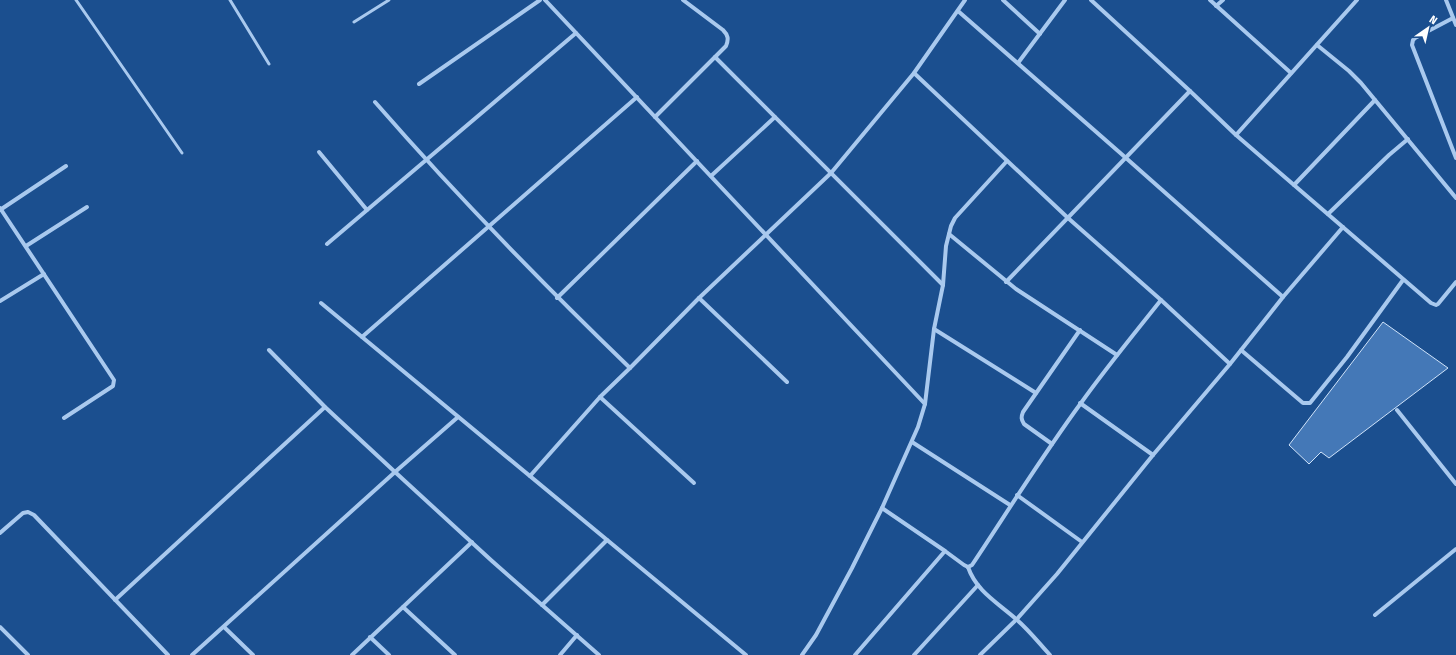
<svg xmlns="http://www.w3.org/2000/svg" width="1456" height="655" font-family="'Fira Sans Condensed',sans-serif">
	<rect width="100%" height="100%" fill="#1b4f8f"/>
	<!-- building -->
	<polygon fill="#4478b7" stroke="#cfe3fa" points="1383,322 1448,368 1329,458 1321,452 1309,464 1289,445"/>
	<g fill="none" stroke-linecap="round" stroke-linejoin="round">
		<!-- service -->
		<g stroke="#a9c9ee" stroke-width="3">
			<polyline points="76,0 182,153"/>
			<polyline points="230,0 269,64"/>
			<polyline points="354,22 389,0"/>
		</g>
		<!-- minor -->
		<g stroke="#a9c9ee" stroke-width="4">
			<polyline points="545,0 925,404"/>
			<polyline points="1003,0 1040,34"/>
			<polyline points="1091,0 1190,91 1236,135 1431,303 1436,305 1438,304 1456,282"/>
			<polyline points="1210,0 1291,73"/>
			<polyline points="1446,0 1456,25"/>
			<polyline points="1216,6 1223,0"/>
			<polyline points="958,11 1126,158 1283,297"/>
			<polyline points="1453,18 1415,38 1413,40 1412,45 1456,158"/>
			<polyline points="1317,45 1349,71 1361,83 1456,198"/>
			<polyline points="715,57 943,285"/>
			<polyline points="1018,63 1065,0"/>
			<polyline points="914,73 1068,218 1161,300 1230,364"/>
			<polyline points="419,84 540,0"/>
			<path d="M375,102C456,195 542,283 630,368"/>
			<path d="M655,117L726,46C729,39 728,35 723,30L683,0"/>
			<polyline points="1236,135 1357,0"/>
			<polyline points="319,152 367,210"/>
			<polyline points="711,176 775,117"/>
			<polyline points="1294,185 1375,100"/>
			<polyline points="0,208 114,380 113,386 64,418"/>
			<polyline points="0,210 66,166"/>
			<polyline points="1328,214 1389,155 1408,139"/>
			<polyline points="949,234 1016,289 1117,355"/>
			<polyline points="327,244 576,33"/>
			<polyline points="26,246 87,207"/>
			<polyline points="1006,282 1190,91"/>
			<polyline points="557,298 697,161"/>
			<polyline points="699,298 787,382"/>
			<polyline points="0,301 44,274"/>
			<polyline points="321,303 746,655"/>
			<polyline points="934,329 1036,393"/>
			<polyline points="362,337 637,97"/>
			<polyline points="269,350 325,407 395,472 492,561 599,655"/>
			<polyline points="1241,350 1303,403 1310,403 1347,357 1403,280"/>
			<polyline points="600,397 694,483"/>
			<polyline points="1080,403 1153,455"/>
			<polyline points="1397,410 1456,484"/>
			<polyline points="912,442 1010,505"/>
			<path d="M1052,444L1024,424C1021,419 1021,417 1023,412L1080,330"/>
			<polyline points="530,476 600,397 630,368 699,298 831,173 914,73 965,0"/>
			<polyline points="1017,495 1082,542"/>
			<polyline points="882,508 945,551 964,565 968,567"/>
			<polyline points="0,533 23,513 28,512 34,515 168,655"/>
			<path d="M968,567L972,565C1008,511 1042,456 1081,403C1106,368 1134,334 1161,300"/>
			<path d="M968,567C976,591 998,603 1016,619C1028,629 1039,643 1050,655"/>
			<polyline points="115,600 325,407"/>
			<polyline points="542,605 607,540"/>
			<polyline points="403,607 455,655"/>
			<polyline points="1375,615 1456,549"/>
			<polyline points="0,627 28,655"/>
			<polyline points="224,627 253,655"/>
			<polyline points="370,637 389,655"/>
			<polyline points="192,655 395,472 458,417"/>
			<polyline points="352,655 472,542"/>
			<polyline points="560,655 577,635"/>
			<polyline points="802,655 816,635 852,568 882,508 918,427 925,404 934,329 943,285 946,246 951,226 955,218 1007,161"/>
			<polyline points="855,655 945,551"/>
			<polyline points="914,655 978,585"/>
			<polyline points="980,655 1017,619 1057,574 1153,455 1230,364 1283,297 1343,227"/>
		</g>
	</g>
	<!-- north arrow -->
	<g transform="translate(1428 28) rotate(34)" stroke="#1b4f8f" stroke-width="3" paint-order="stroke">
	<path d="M0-3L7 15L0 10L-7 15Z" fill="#ffffff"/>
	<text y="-6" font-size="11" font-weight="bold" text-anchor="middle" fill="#ffffff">N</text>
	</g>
</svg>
